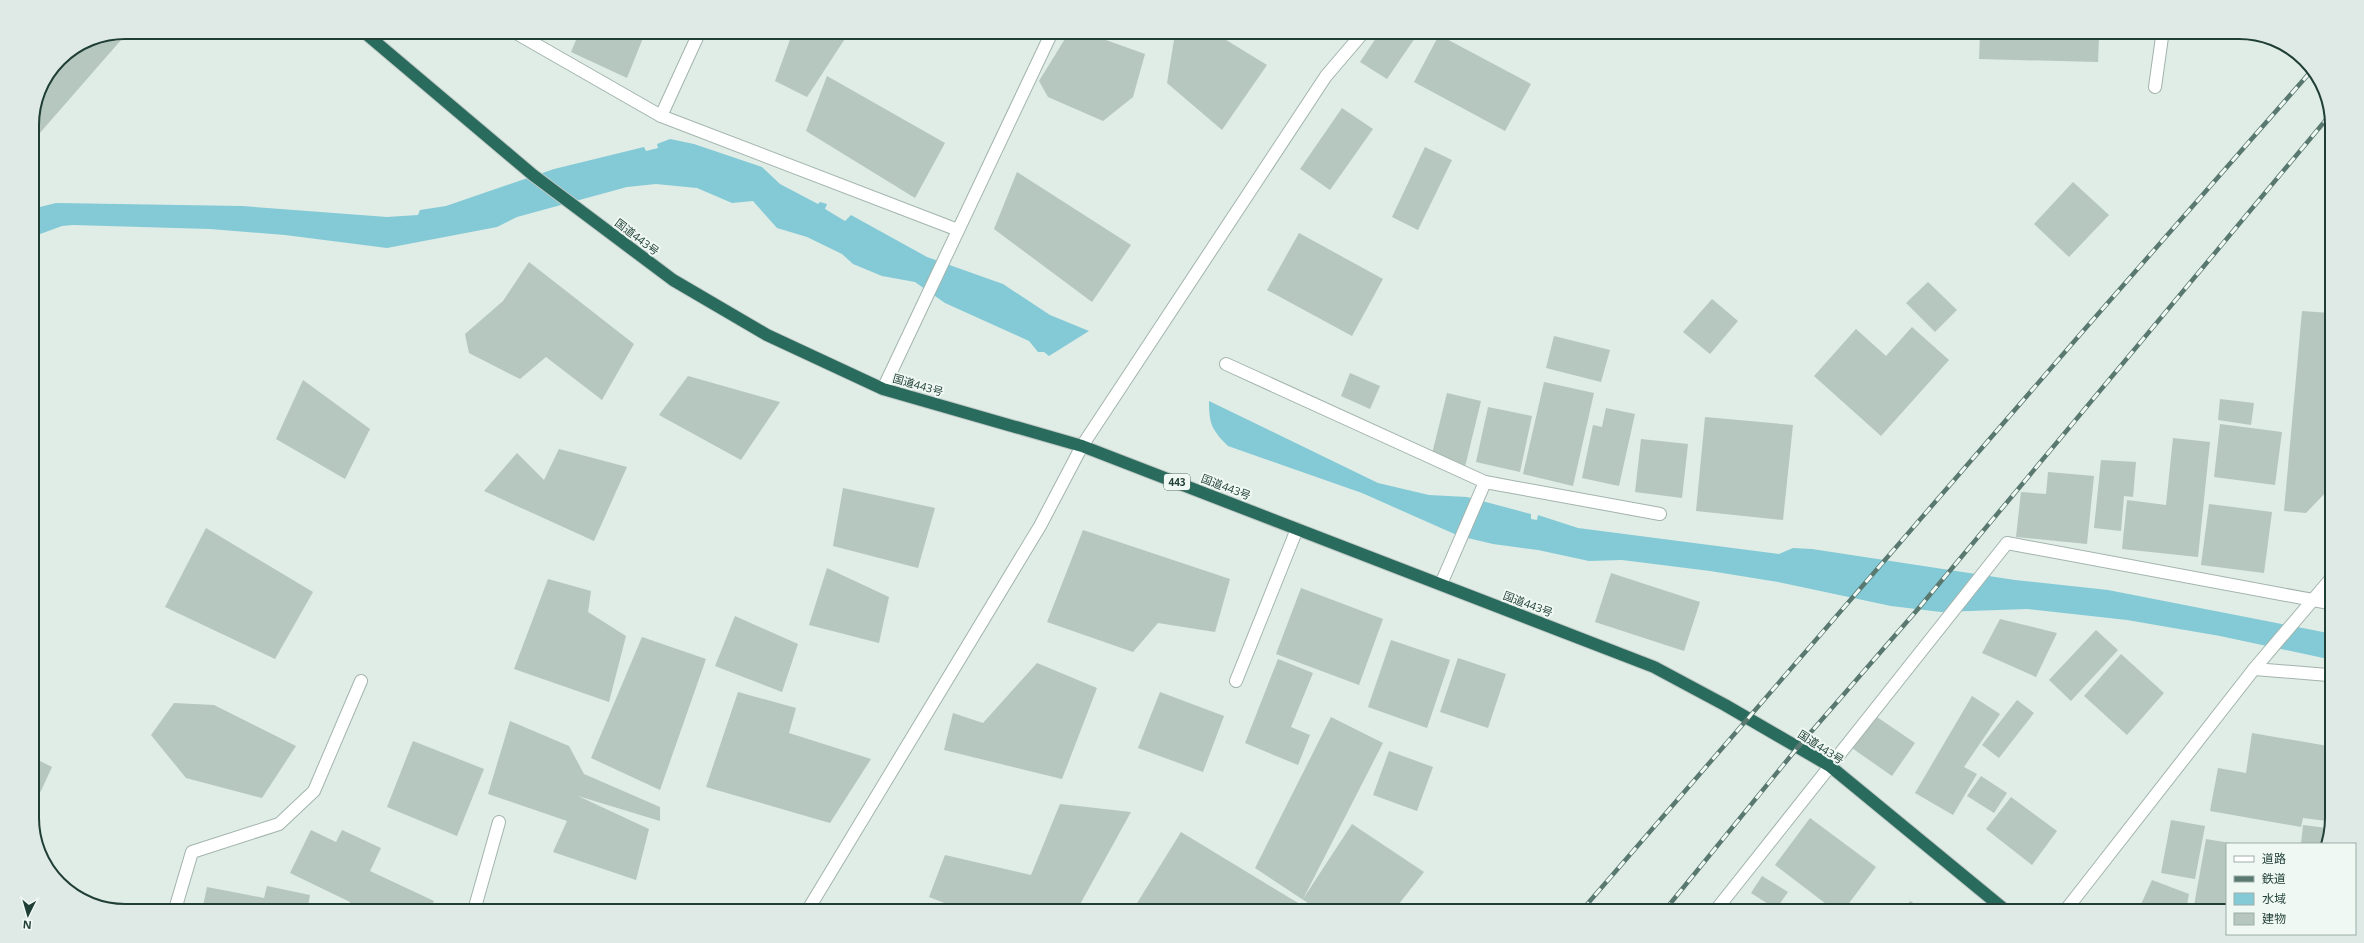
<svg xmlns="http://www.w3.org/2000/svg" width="2364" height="943" font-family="'Open Sans','Noto Sans JP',sans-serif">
	<rect width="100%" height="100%" fill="#e0ece6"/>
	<!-- water -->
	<g fill="#83cad6">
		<polygon points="670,139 694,144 762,167 780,184 818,204 820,202 827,204 825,209 845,221 851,215 927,257 1003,284 1050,315 1089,331 1049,356 1044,352 1038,352 1029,341 945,303 915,282 882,276 853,264 842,254 807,237 777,228 753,201 732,203 697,188 656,184 627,187 517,217 497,227 387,248 285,235 210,229 73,225 62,226 32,237 32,209 56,203 242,206 387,217 418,215 420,210 446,206 554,169 644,147 646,151 658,148 657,144"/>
		<path d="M1209,401L1378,483L1429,495L1467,497L1531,514V519L1537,520L1538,515L1578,528L1779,554L1793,548L1812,549L2015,580L2108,590L2328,633V659L2220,636L2127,620L2027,609L1941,612L1891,606L1778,582L1710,571L1622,560L1589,561L1538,550L1493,544L1459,536L1362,493L1228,446C1212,430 1209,424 1209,401Z"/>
	</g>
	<!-- building -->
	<g fill="#b5c7bf">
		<polygon points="128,32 32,142 32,120 42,84 60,59 90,39"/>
		<polygon points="579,33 645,33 627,78 571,52"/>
		<polygon points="792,34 848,34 807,97 775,81"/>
		<polygon points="1068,34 1089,34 1145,54 1133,97 1103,121 1048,97 1039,81"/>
		<polygon points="1175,34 1218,35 1267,65 1222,130 1167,83"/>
		<polygon points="1378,35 1417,35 1387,79 1360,62"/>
		<polygon points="1439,35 1531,84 1505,131 1414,82"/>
		<polygon points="1980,36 2099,37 2098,62 1979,59"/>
		<polygon points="827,76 945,143 915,198 806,131"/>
		<polygon points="1342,108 1373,129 1330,190 1300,169"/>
		<polygon points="1425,147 1452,160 1418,230 1392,217"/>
		<polygon points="1017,172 1131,245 1092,302 994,229"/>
		<polygon points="2073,182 2109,215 2069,257 2034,224"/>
		<polygon points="1299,233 1383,279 1352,336 1267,290"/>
		<polygon points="529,262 634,344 602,400 546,357 520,379 469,353 465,334 503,301"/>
		<polygon points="1928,282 1957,310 1935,332 1906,303"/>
		<polygon points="1712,299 1738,321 1710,354 1683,332"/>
		<polygon points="2302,311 2330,313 2329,489 2306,513 2284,511"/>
		<polygon points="1912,327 1949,360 1881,436 1814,376 1856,329 1886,356"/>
		<polygon points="1554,336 1610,350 1601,382 1546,368"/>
		<polygon points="1350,373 1380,386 1370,409 1341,396"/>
		<polygon points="688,376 780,402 741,460 659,415"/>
		<polygon points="303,380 370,429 345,479 276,439"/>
		<polygon points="1544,382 1594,393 1573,486 1523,474"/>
		<polygon points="1447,393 1481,401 1464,471 1430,462"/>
		<polygon points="2220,399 2254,403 2251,425 2218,420"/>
		<polygon points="1488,407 1532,416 1520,472 1476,462"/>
		<polygon points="1606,408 1635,414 1619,486 1582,478 1593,425 1602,427"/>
		<polygon points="1705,417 1793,425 1783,520 1696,511"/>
		<polygon points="2220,424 2282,432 2275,485 2214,477"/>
		<polygon points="2173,438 2210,442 2198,557 2122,549 2127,500 2166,505"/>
		<polygon points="1641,439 1688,444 1682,498 1635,492"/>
		<polygon points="559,449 627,467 594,541 484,491 517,453 544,480"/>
		<polygon points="2101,460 2136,462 2133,497 2124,496 2121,531 2094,528"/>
		<polygon points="2048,472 2094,476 2087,544 2016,537 2021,492 2046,494"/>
		<polygon points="843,488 935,508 918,568 833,546"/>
		<polygon points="2209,504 2272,512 2264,573 2201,565"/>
		<polygon points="206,528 313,592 275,659 165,607"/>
		<polygon points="1083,530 1230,579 1215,632 1158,623 1133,652 1047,622"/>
		<polygon points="827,568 889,597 879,643 809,625"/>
		<polygon points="1611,573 1700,602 1684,651 1595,622"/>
		<polygon points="548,579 591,591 588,612 626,636 609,702 514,669"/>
		<polygon points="1301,588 1383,619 1359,685 1276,654"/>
		<polygon points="735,616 798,644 782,692 715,666"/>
		<polygon points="2000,619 2057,633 2036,677 1982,653"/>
		<polygon points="2096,630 2118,650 2071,701 2049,680"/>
		<polygon points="642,637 706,659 660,790 591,758"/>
		<polygon points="1391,640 1450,660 1427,728 1368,707"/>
		<polygon points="2121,654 2164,693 2127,735 2084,696"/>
		<polygon points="1458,658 1506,674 1488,728 1440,712"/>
		<polygon points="1278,659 1313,673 1291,727 1310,735 1298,765 1245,743"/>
		<polygon points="1037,663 1097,688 1062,779 944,750 953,713 983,723"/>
		<polygon points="2327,683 2328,683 2328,715 2325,714"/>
		<polygon points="738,692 796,708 789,733 871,759 830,823 706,787"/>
		<polygon points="1160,692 1224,716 1203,772 1138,748"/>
		<polygon points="1972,696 2000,714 1964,767 1977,774 1953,815 1915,793"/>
		<polygon points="2017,700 2034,713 1999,758 1982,745"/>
		<polygon points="174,703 214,705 296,746 262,798 186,778 151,735"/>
		<polygon points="1874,715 1915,743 1892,776 1852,748"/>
		<polygon points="1331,717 1383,743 1303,899 1352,824 1424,872 1395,909 1317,909 1255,868"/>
		<polygon points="510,721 569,746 584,774 660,807 660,821 578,796 649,829 636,880 553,852 567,821 488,794"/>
		<polygon points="2252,733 2328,746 2327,821 2303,818 2301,827 2210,811 2218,768 2246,773"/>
		<polygon points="413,741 484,769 457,836 387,807"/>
		<polygon points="1389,751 1433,767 1417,811 1373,795"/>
		<polygon points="32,757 52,767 32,810"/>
		<polygon points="1981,776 2007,793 1994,813 1967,796"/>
		<polygon points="2011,797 2057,831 2032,865 1986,829"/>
		<polygon points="1060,804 1131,812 1078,908 957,908 929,897 945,855 1031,875"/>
		<polygon points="1810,818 1876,867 1844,910 1834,910 1775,865"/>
		<polygon points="2171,820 2205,826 2195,879 2161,873"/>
		<polygon points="2303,825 2327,828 2327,844 2301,844"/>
		<polygon points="311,830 336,842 342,830 381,848 370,871 434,901 431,907 348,907 350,902 290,873"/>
		<polygon points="1181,832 1308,909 1134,908"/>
		<polygon points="2206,839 2230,843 2227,844 2227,911 2193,911"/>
		<polygon points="1762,876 1788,892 1776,909 1751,893"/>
		<polygon points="2152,880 2189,894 2186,911 2138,911"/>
		<polygon points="267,886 310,895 308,906 203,906 207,887 264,898"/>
		<polygon points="1910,901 1926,910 1905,910"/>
		<polygon points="1792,904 1805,910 1789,910"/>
	</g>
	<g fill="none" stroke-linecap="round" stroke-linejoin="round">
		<!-- minor casing -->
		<g stroke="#a2b4ad" stroke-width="14">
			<g id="minor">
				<polyline points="516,33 661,116"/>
				<polyline points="699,33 661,116 958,230"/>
				<polyline points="2155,87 2162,37"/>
				<polyline points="1226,364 1485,482"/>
				<polyline points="883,389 1051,34"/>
				<polyline points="1441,584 1485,482 1660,514"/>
				<polyline points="2254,669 2328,675"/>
				<polyline points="1236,681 1297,529"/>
				<polyline points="176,906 192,852 279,824 314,791 361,681"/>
				<polyline points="475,907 499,822"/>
				<polyline points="809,908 1040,526 1082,446 1326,76 1361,35"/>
				<polyline points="1716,910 2007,543 2329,603"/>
				<polyline points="2065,911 2254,669 2329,581"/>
			</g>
		</g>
		<!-- highway casing -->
		<g stroke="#c0c9c6" stroke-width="14">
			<polyline id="highway" points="365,33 533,175 673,280 767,335 883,389 1082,446 1654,667 1725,705 1830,766 2005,910"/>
		</g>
		<!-- minor -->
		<use href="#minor" stroke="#fff" stroke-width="12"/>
		<!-- highway -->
		<use href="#highway" stroke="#296c5d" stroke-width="12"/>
		<!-- rail casing -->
		<g stroke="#597970" stroke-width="4.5">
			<g id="rail">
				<polyline points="1583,909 2084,330 2313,69"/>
				<polyline points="1665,910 1798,747 1918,609 2330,115"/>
			</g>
		</g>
		<!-- rail -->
		<use href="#rail" stroke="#f0f8f4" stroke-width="3" stroke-dasharray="9" stroke-linecap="butt"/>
	</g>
	<g text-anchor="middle" stroke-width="4" stroke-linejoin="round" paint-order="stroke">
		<!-- shield labels -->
		<rect fill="#f0f8f4" stroke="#5e766e" stroke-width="1" x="1164" y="474" width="26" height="16" rx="3"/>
		<g font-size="10" font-weight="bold" fill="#1f3e35">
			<text x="1177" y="486">443</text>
		</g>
		<!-- street labels -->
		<g font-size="11" fill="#1f3e35" stroke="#f0f8f4">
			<text transform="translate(637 237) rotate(37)" y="4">国道443号</text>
			<text transform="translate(918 385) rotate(16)" y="4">国道443号</text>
			<text transform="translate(1226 487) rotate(21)" y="4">国道443号</text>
			<text transform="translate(1528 604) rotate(21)" y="4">国道443号</text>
			<text transform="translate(1821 747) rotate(33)" y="4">国道443号</text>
		</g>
	</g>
	<!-- crop -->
	<path d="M0 0H2364V943H0ZM125 39H2239A86 86 0 0 1 2325 125V818A86 86 0 0 1 2239 904H125A86 86 0 0 1 39 818V125A86 86 0 0 1 125 39Z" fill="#dfe9e5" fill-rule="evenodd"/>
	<path fill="none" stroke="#1f3e35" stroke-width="2" d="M125 39H2239A86 86 0 0 1 2325 125V818A86 86 0 0 1 2239 904H125A86 86 0 0 1 39 818V125A86 86 0 0 1 125 39Z"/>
	<!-- legend -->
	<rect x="2226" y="843" width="130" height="92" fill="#f0f8f4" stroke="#9caea8"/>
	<rect x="2234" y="856" width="20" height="6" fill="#ffffff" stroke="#9caea8"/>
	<text x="2262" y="863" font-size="12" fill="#1f3e35">道路</text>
	<rect x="2234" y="876" width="20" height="6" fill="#597970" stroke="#9caea8"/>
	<text x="2262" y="883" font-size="12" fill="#1f3e35">鉄道</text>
	<rect x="2234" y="893" width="20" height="12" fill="#83cad6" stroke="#9caea8"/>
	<text x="2262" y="903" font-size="12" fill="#1f3e35">水域</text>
	<rect x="2234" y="913" width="20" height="12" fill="#b5c7bf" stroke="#9caea8"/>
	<text x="2262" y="923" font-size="12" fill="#1f3e35">建物</text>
	<!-- north arrow -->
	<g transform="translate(28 915) rotate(185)" stroke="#f0f8f4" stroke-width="3" paint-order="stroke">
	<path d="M0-3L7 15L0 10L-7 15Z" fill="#1f3e35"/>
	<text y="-6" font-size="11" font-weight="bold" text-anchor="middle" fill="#1f3e35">N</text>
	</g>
</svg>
